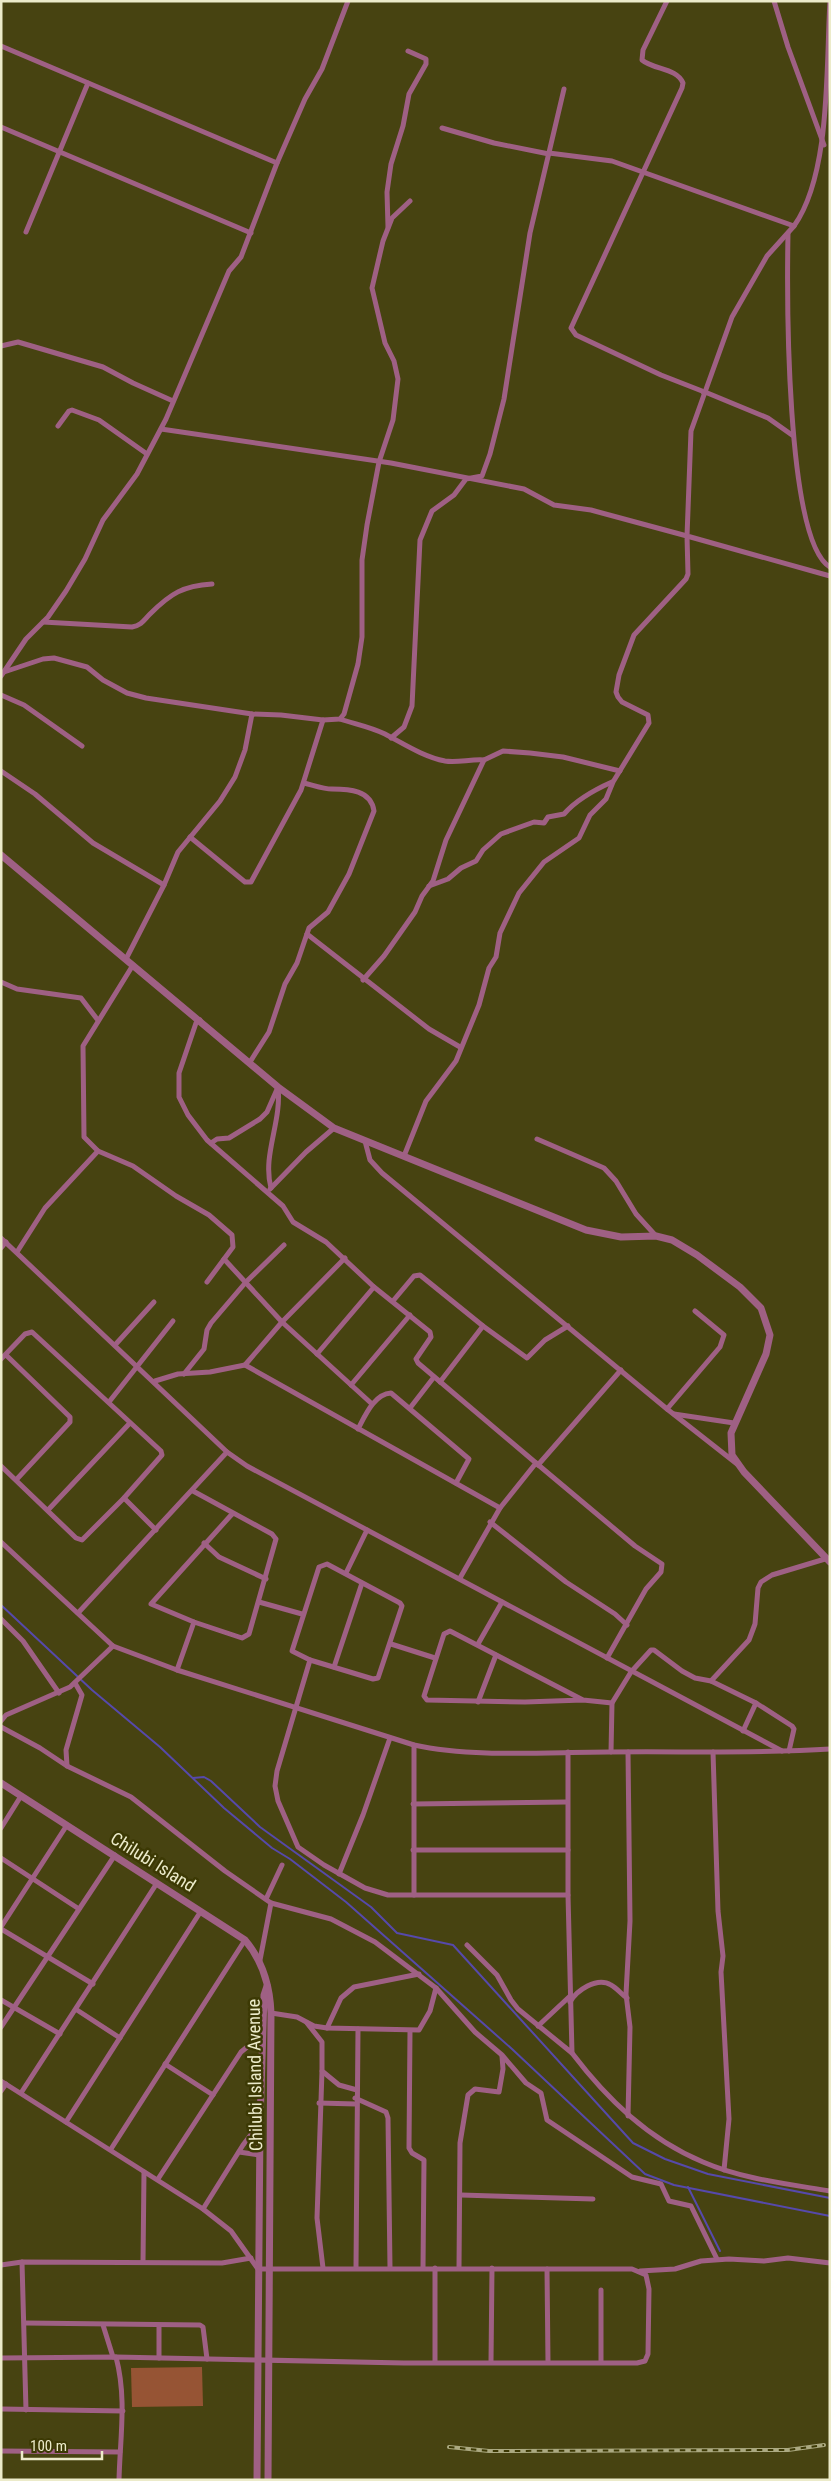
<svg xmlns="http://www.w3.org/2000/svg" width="831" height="2481" font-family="'Roboto Condensed',sans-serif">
	<rect width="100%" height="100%" fill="#474311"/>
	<!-- green -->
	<polygon fill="#965434" points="202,2367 203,2406 132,2407 131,2368"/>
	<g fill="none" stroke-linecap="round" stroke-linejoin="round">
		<!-- stream -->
		<g stroke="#5649ab" stroke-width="2">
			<polyline points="1,1605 92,1690 160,1747 224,1808 272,1848 290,1859 346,1902 512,2049 645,2174 674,2185 830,2216"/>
			<polyline points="193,1778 204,1777 211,1781 260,1827 371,1907 397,1933 453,1945 633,2143 665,2159 708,2174 830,2198"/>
			<polyline points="688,2187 720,2251"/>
		</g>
		<!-- minor -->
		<g stroke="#9f6084" stroke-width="5">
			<path d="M667,1L643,50L642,60C654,70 677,68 683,83L682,88L571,328L576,335L661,375L702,391L704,393"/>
			<polyline points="774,1 788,47 824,145"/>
			<polyline points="1,46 277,163"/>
			<polyline points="1,127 251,233"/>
			<polyline points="442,128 494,143 549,154"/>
			<path d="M549,153L612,161L794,226C831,174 826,66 830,1"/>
			<polyline points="794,226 767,256 732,317 691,431 687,536 830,576"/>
			<polyline points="388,227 387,192 391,164 403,126 409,94 426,64 426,59 408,51"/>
			<polyline points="26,232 88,83"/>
			<path d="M788,233C787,288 785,541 830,567"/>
			<polyline points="1,346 18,342 103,367 133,383 173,401"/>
			<polyline points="705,392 768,418 792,435"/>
			<polyline points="58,426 69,411 72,410 99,420 147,454"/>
			<polyline points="161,429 391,463 524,489 554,505 591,510 687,536 688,574 686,579 634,635 619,675 616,692 618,697 622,702 648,715 649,723 613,782 606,799 590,815 579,838 544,862 519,893 500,933 496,957 489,968 479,1005 456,1061 426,1101 404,1156"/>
			<path d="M43,622L132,627C142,625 144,620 150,614C171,593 183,586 212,584"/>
			<polyline points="4,672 43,659 54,658 87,667 103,680 127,693 146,698 252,714 281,715 323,720 340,719 344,714 358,664 362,637 362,560 367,525 379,462 393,420 398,379 394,361 385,343 372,288 383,241 392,218 410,201"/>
			<polyline points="1,676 26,639 48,617 66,591 85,559 103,520 137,474 166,419 229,271 241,257 277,163 305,99 322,69 348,1"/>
			<polyline points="1,695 24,705 82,746"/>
			<path d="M340,719C355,724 371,727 385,734C404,744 424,757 445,761C457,763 471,759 484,760"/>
			<polyline points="391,738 404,727 412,706 420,540 432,511 454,495 466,479 482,476 490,454 504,399 530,233 564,89"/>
			<polyline points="1,771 35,794 93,843 164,885"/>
			<polyline points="190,837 245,882 251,882 301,790 323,720"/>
			<path d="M429,886L448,879L461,868L476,861L483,850L501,834L534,822L544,823L548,817L564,814C577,799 594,790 612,782"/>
			<polyline points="307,934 429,1029 460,1047"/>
			<polyline points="126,959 164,885 178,852 220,801 235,777 245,750 252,714"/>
			<polyline points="133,965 83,1046 84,1137 98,1151 133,1166 176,1196 209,1215 232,1235 233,1247 207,1282"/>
			<polyline points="363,980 384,956 415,912 422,896 433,881 446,840 484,760 503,751 530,753 563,757 620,771"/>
			<polyline points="1,982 17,989 81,998 97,1019"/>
			<polyline points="200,1020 196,1023 179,1073 179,1097 188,1115 207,1140 283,1206 293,1222 326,1242 374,1287"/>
			<path d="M250,1062L269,1032L285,984L297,963L309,928L328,912L349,874L374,811C371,790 349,789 332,789C323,789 313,785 304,783"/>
			<polyline points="537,1139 604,1168 616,1181 636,1214 656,1236"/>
			<polyline points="365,1141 370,1160 382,1173 667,1409 720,1347 724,1335 695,1311"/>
			<path d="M211,1143L217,1139L229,1138L260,1119L267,1112L278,1087C282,1122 262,1155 271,1188"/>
			<polyline points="270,1189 306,1152 334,1128"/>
			<polyline points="1,1238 227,1452 78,1613"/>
			<polyline points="1,1248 6,1242"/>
			<polyline points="17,1252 45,1208 98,1151"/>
			<polyline points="224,1259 282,1322 345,1258"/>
			<polyline points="393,1301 414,1276 420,1275 483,1326 440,1382"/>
			<polyline points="483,1326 527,1358 545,1340 568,1326"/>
			<polyline points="115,1345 154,1302"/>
			<polyline points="317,1354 374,1287 430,1332 431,1337 416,1359 418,1363 536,1463 500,1508 460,1578"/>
			<polyline points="6,1355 70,1417 70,1422 16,1480"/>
			<polyline points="1,1359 25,1334 32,1332 161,1451 162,1455 124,1498 82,1540 76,1538 1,1466"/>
			<polyline points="184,1374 204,1349 207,1330 211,1323 246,1282 284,1245"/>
			<polyline points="155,1381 178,1374 210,1372 245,1365"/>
			<polyline points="351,1385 410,1315"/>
			<polyline points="109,1402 173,1321"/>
			<polyline points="372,1404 282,1322 245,1365 500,1508"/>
			<polyline points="410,1408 434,1377"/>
			<polyline points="667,1409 737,1464"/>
			<polyline points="674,1414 734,1423"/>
			<path d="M358,1429C365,1416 374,1394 391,1393L469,1459L456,1483"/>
			<polyline points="227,1452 247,1466 782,1751"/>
			<polyline points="536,1463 635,1546 662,1564 661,1572 646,1589 607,1658"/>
			<polyline points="538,1465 621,1370"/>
			<polyline points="193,1491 272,1534 276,1539 249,1634 242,1638 194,1622 151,1604 233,1513"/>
			<polyline points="124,1498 156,1530"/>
			<polyline points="48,1510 129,1424"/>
			<polyline points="490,1522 566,1582 615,1614 627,1625"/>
			<path d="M1,1542L113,1646L177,1670L414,1745C472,1758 548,1752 608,1752C682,1751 756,1754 830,1749"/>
			<polyline points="204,1543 219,1557 266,1579"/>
			<polygon points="327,1564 400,1603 402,1606 378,1678 373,1679 310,1660 292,1651 319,1567"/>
			<polyline points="346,1573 367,1530"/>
			<polyline points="259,1602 302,1614"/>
			<polyline points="1,1619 23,1641 59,1693"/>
			<polyline points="391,1644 435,1658"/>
			<polyline points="478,1644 502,1602"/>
			<polyline points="310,1660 277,1771 275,1786 278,1801 298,1847 324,1865 365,1888 388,1895 414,1895"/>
			<polyline points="334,1667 362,1583"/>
			<polyline points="177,1670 194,1622"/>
			<polyline points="711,1681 749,1640 755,1624 758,1588 761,1582 772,1575 825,1559"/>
			<polyline points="583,1700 450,1631 444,1634 424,1696 427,1700 525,1702 583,1700 612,1703"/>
			<polyline points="478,1702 496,1655"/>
			<polyline points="1,1721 6,1715 70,1687 113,1646"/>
			<polyline points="1,1727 40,1748 67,1766 131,1797 225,1871 271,1903 331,1919 375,1942 436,1988 475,2032 502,2055 526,2083 541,2093 547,2120 632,2177 661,2184 669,2201 691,2206 717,2259"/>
			<polyline points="743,1731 756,1703"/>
			<polyline points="414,1745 414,1895 568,1895 568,1752"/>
			<polyline points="611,1752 612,1703 631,1672 651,1650 654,1650 682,1671 695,1678 711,1681 756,1703 792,1726 794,1729 789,1751"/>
			<polyline points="628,1752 630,1921 626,1994 630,2027 628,2116"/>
			<polyline points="713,1752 718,1911 723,1956 721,1972 729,2119 724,2170"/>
			<polyline points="67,1766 66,1750 82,1695 75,1683"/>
			<polyline points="413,1804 567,1802"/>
			<polyline points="1,1828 21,1796"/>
			<polyline points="413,1850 568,1850"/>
			<polyline points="1,1858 79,1909"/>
			<polyline points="339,1874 363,1815 390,1738"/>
			<polyline points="266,1899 282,1865"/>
			<polyline points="1,1927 67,1825"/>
			<polyline points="1,1929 93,1984"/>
			<polyline points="467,1945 497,1975 511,2000 518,2009 572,2053 568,1895"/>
			<polyline points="260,1960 271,1903"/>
			<polyline points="1,2000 60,2034"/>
			<path d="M570,2002C576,1991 597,1976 611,1985C617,1988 621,1994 627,1998"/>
			<polyline points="77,2010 120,2038"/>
			<polyline points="271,2013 297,2017 314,2026 327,2028 419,2030 430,2011 436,1988"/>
			<polyline points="307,2023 322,2042 322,2071 339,2085 357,2090"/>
			<polyline points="538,2026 569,1997"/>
			<polyline points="1,2027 115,1855"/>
			<polyline points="327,2028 341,1998 354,1987 419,1974"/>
			<polyline points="410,2031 409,2148 412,2153 424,2160 423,2268"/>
			<path d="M572,2053C607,2099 648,2139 703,2162C742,2179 788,2184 830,2191"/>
			<polyline points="165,2064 213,2095"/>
			<polyline points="322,2071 317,2218 323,2268"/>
			<polyline points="1,2081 203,2209 231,2231 258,2269 632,2269 646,2275 649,2289 648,2354 645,2361 637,2363 404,2363 116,2357 1,2358"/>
			<polyline points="1,2091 6,2084"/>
			<polyline points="21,2093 157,1883"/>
			<polyline points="355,2098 386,2112 388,2118 390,2268"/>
			<polyline points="319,2103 356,2104"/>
			<polyline points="66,2122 201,1911"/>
			<polyline points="111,2149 245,1940"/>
			<polyline points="239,2152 259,2155"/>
			<polyline points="158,2179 241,2052 263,2034"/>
			<polyline points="461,2195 593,2199"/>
			<polyline points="203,2209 243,2145 260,2123"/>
			<polyline points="22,2262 26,2410"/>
			<polyline points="143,2262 144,2172"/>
			<polyline points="1,2265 22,2262 222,2263 251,2258"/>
			<polyline points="356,2268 358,2029"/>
			<polyline points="459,2268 460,2143 468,2095 475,2089 499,2092 503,2069 502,2056"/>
			<polyline points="547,2269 548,2362"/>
			<polyline points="640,2271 675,2269 701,2261 729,2259 764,2261 788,2258 830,2263"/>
			<polyline points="25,2323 200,2325 203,2327 207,2359"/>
			<polyline points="103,2325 113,2357"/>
			<polyline points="159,2325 159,2358"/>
			<path d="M116,2357C127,2398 120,2438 119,2480"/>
			<polyline points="435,2362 435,2268"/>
			<polyline points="491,2362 492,2268"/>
			<polyline points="601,2362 601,2290"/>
			<polyline points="1,2409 123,2411"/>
			<polyline points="1,2451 120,2452"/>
		</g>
		<!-- tertiary -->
		<g stroke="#9f6084" stroke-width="7">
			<polyline points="1,855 278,1087 334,1128 586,1230 621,1237 656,1236 672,1240 697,1255 740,1287 761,1308 770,1335 766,1354 731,1433 732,1455 744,1472 830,1562"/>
			<path d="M1,1783L245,1940C262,1960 270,1986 271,2013L268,2480"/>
			<polyline points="257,2480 260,2123 264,1995 267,1986"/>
		</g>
		<!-- rail casing -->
		<g stroke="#aba981" stroke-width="4">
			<polyline id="rail" points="449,2447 489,2451 788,2450 824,2445"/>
		</g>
		<!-- rail -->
		<use href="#rail" stroke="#3c3904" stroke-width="2" stroke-dasharray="5.5" stroke-linecap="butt"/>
	</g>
	<g text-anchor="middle" stroke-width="5" stroke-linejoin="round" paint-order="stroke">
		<!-- street labels -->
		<g font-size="18" fill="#ecebca" stroke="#3c3904">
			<text transform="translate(153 1862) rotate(32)" y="6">Chilubi Island</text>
			<text transform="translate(255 2075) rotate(-91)" y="6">Chilubi Island Avenue</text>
		</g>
	</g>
	<!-- border -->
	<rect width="831" height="2481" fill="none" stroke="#ecebca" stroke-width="5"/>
	<!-- scale -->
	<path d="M22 2451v8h80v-8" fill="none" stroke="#ecebca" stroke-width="2.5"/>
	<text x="30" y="2451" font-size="15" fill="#ecebca" stroke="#3c3904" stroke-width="4" paint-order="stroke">100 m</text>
</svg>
